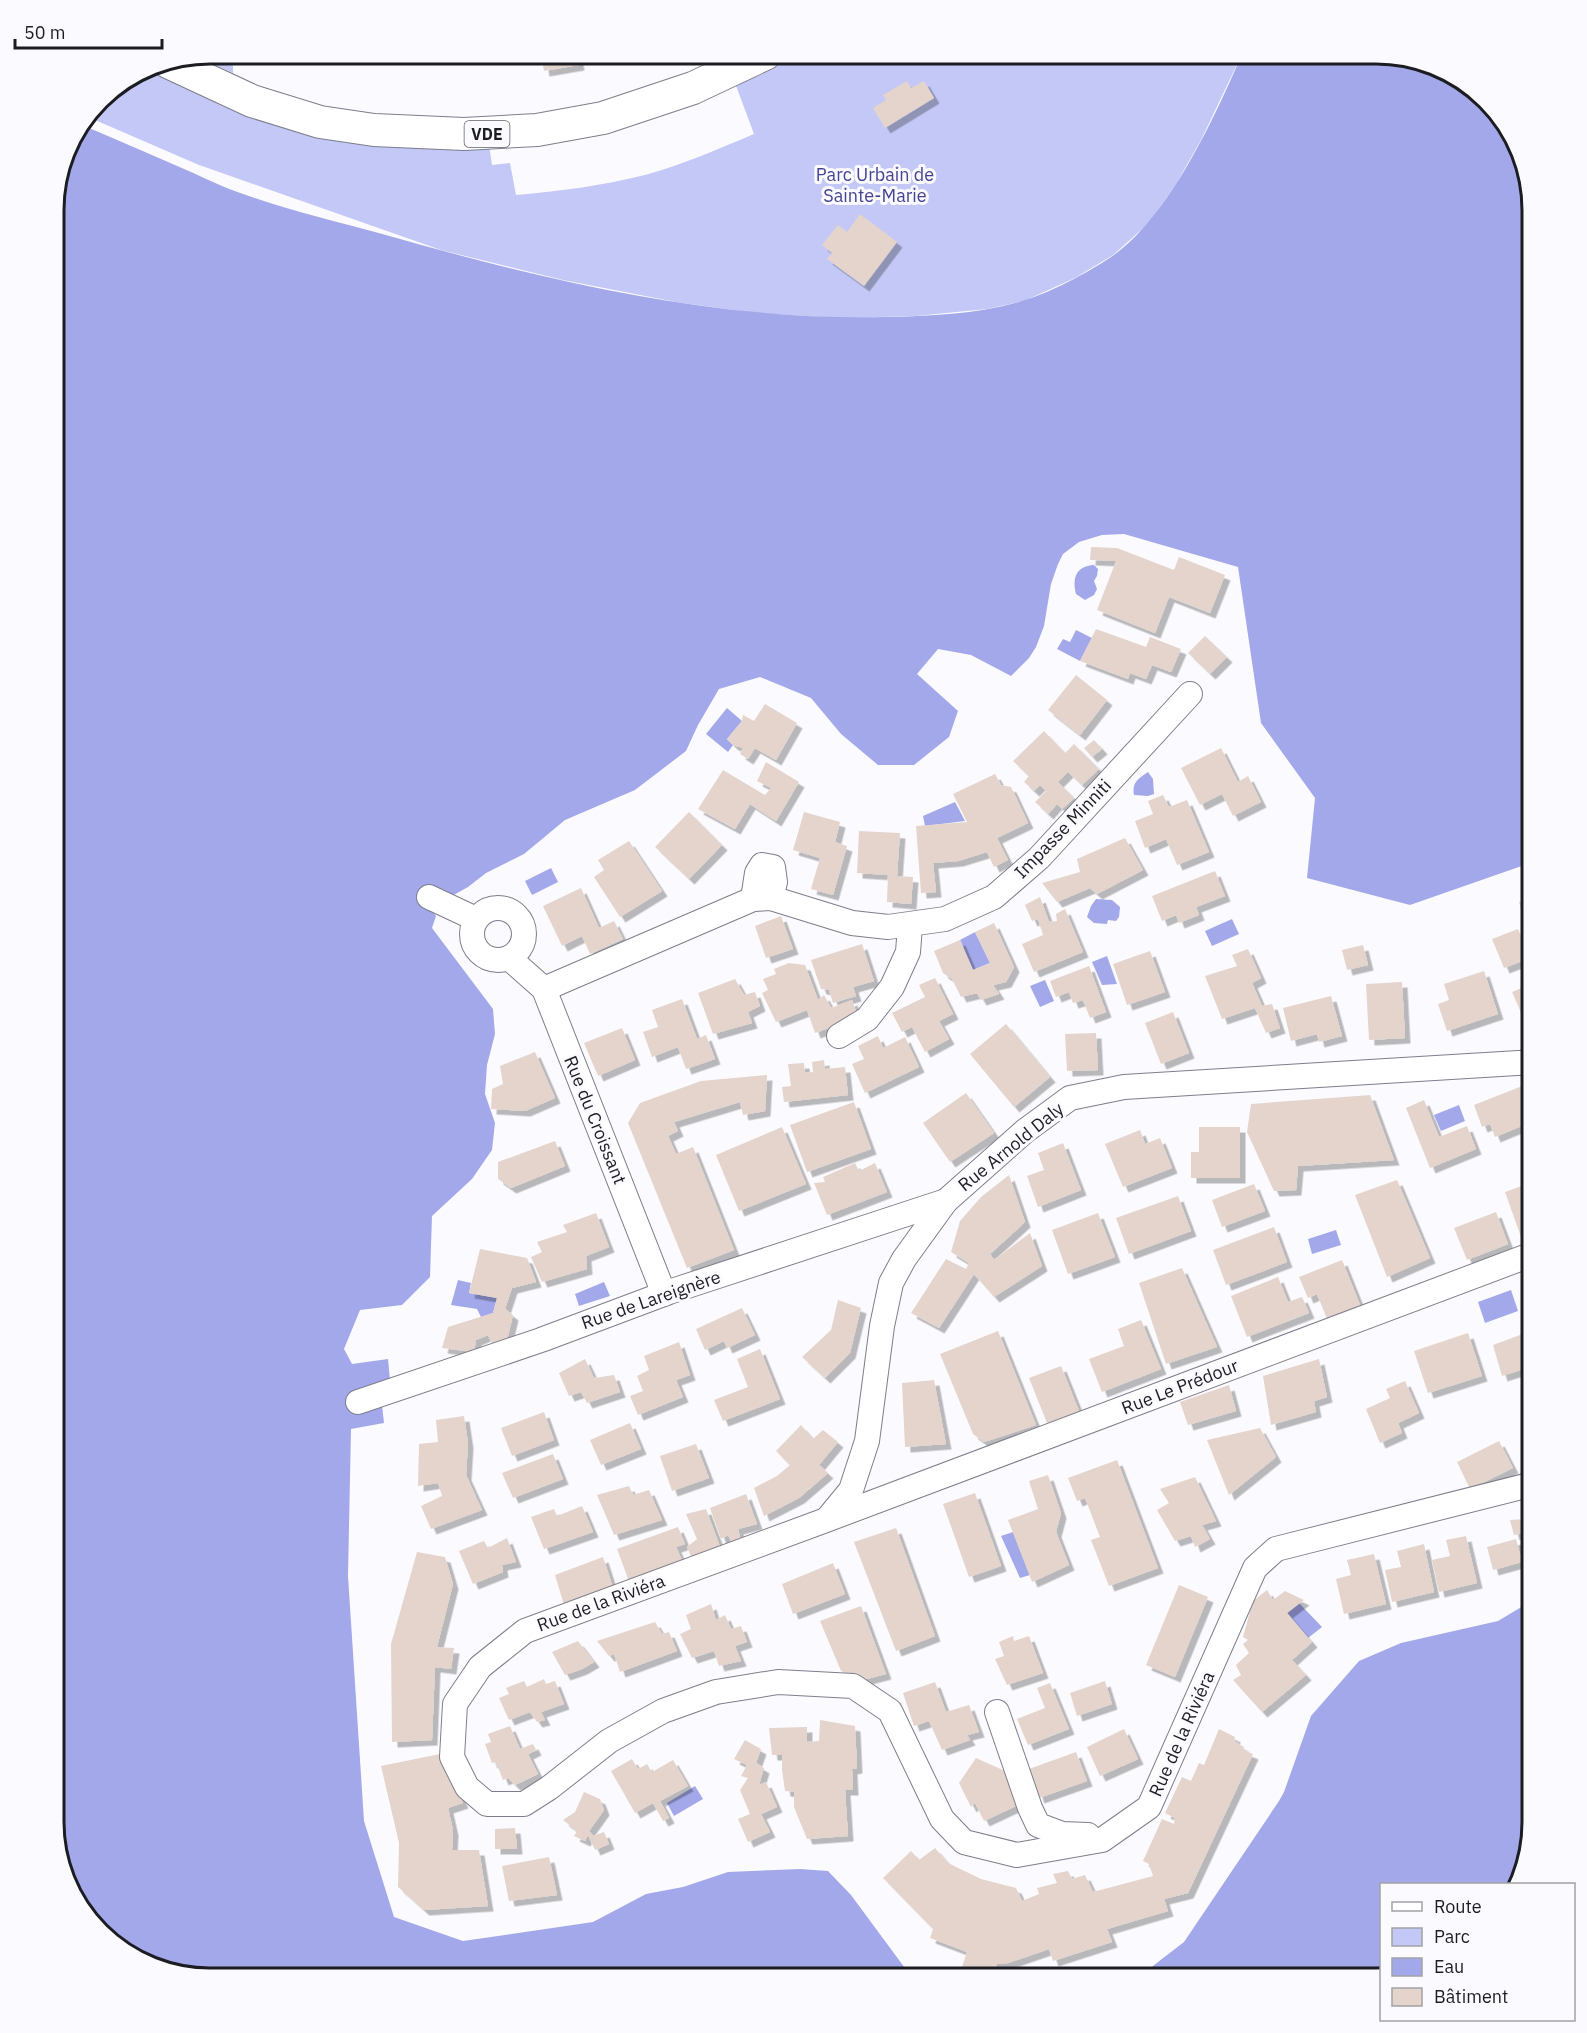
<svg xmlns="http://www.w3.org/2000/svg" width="1587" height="2033" font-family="'IBM Plex Sans',sans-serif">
	<defs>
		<filter id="shadow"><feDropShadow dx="5.5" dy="5.5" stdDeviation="0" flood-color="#0004"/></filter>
	</defs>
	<rect width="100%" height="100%" fill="#fbfbff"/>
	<!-- green -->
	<g fill="#c3c8f6">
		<polygon points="210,54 233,54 233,73 196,57"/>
		<path d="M796,54H1242L1201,140L1176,184L1149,223L1113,255L1075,278L1024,301L987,309L916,316L842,318L755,313L676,302L563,280L441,250L199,165L88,117L107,93L147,68L270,117L489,144L492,165L510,163L516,195C560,191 601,186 645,175C682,165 718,149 754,134L735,83L761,75Z"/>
	</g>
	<!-- water -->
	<g fill="#a3a8ea">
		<path d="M1242,54H1387L1455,75L1507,124L1533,210V862L1410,905L1307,878L1315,798L1261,723L1238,567L1124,534L1102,535L1079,542L1063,554L1058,564L1051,584L1044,626L1036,647L1029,658L1011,676L971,655L938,649L917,674L958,711L949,737L914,765H878L841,734L811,698L760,677L719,689L698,725L686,751L635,790L565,820L524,854L486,873L468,887L450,897L428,905L436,916L432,928L493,1009L495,1034L487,1065L485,1094L495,1123L492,1150L472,1179L432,1216L430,1277L402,1305L360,1310L344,1349L352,1364L388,1359L390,1380L382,1405L384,1423L351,1429L348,1576L364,1821L394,1917L463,1941L593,1922L646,1894L683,1887L728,1872L800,1869L828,1871L851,1895L913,1979H210L132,1958L80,1909L54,1823V200L70,141L82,125C119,141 155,156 191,172C209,180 227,189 246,195C291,211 339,222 386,235C548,281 716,321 885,317C930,316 979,314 1022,301C1050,293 1087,273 1111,257C1168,219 1215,117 1242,54Z"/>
		<path d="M1094,565L1098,569L1097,576L1094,581L1097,589L1094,595L1085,600L1076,594C1072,578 1076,566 1094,565Z"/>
		<polygon points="1076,630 1092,638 1080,661 1057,649 1063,639 1070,642"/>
		<polygon points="727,708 742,721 727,739 733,745 728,752 706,734"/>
		<path d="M1148,772L1153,779L1154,794L1148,796L1134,795C1132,782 1138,779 1148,772Z"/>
		<polygon points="955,802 965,821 925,826 923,816"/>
		<polygon points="551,868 558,882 532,895 525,881"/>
		<polygon points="1096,899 1112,900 1120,907 1119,917 1116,921 1108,920 1107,924 1094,923 1087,917 1091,906"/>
		<polygon points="1232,919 1239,934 1212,946 1205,931"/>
		<polygon points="975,932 990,963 973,970 960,940"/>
		<polygon points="1107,956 1117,984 1102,985 1092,962"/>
		<polygon points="1045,980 1054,1001 1040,1007 1030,986"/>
		<polygon points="1459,1105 1465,1121 1441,1131 1434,1115"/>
		<polygon points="1336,1230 1341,1245 1312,1254 1308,1239"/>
		<polygon points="458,1280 471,1283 469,1293 497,1298 493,1313 481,1317 477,1309 451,1305"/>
		<polygon points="604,1282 610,1296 579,1306 575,1294"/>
		<polygon points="1511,1290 1518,1311 1485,1323 1478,1302"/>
		<polygon points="1013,1532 1030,1575 1020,1578 1001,1536"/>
		<polygon points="1533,1600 1533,1823 1517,1884 1382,1884 1382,1978 1377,1979 1136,1979 1184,1942 1279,1801 1284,1792 1311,1716 1359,1661 1401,1643 1498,1621"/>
		<polygon points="1299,1603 1322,1627 1308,1638 1287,1613"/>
		<polygon points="695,1786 703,1799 674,1816 667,1803"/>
	</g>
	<!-- building -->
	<g fill="#e4d4cb" filter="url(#shadow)">
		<polygon points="541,54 577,54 579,65 544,71"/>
		<polygon points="907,81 911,88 924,81 934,98 885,128 873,108 886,100 883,95"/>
		<polygon points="860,214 897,242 864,286 827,259 832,253 822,245 838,225 847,232"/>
		<polygon points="1091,547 1117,548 1174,570 1179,557 1225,575 1210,613 1169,597 1155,633 1097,610 1116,561 1090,560"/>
		<polygon points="1096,629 1146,647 1150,637 1181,649 1171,672 1152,665 1146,679 1130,673 1128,679 1080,661"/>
		<polygon points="1205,636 1227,657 1210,674 1188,653"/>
		<polygon points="1076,675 1107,700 1080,735 1048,710"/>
		<polygon points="765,704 797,723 776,760 755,748 748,759 740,754 743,748 733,745 727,739 742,721 743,715 754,721"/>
		<polygon points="1044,731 1065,753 1074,744 1099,769 1082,785 1068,772 1058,782 1074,798 1062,809 1057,804 1048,814 1035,802 1046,791 1040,785 1034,791 1024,782 1029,776 1013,761"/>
		<polygon points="1094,740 1102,749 1092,757 1084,748"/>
		<polygon points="1221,748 1238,782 1248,776 1261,802 1233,816 1222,794 1200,805 1181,768"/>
		<polygon points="766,762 799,782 776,821 750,804 735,829 698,809 723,770 765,795 771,788 757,781"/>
		<polygon points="995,774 1001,785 1011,787 1028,823 997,838 1008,860 994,867 987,852 958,861 933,863 936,892 921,893 916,826 967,822 953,794"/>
		<polygon points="1163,795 1169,807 1187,800 1209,852 1177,865 1166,839 1145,848 1135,821 1153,814 1148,801"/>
		<polygon points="689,812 722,845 689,879 655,847"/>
		<polygon points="804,812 840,822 835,842 847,846 833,895 811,889 820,858 793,850"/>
		<polygon points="859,831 900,833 897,876 913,877 911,904 887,902 888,875 857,873"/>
		<polygon points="1125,838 1143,870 1097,894 1090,888 1057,902 1042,883 1080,872 1077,859"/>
		<polygon points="629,841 662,891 620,917 594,877 604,870 598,860"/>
		<polygon points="1215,871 1225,896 1196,907 1199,915 1179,923 1176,915 1162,921 1152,896"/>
		<polygon points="581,888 599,928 614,921 623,939 590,954 582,936 562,946 543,906"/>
		<polygon points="1040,897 1049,922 1057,921 1056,914 1065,909 1083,952 1034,972 1022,944 1043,935 1038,919 1032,921 1025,905"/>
		<polygon points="1533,898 1533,916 1524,919 1519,902"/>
		<polygon points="781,916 793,949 766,958 755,926"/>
		<polygon points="994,923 1014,967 1006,982 993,985 999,994 981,1000 977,993 961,997 952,979 943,973 934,951 960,940 973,970 990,963 975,932"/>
		<polygon points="1518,929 1530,958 1504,968 1492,939"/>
		<polygon points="862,944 874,981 853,987 856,996 833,1003 829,990 821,989 811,960"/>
		<polygon points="1363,945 1368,965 1347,970 1342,950"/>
		<polygon points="1248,949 1261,978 1252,983 1262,1006 1272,1004 1280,1028 1266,1033 1255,1008 1222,1019 1205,976 1237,966 1232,955"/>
		<polygon points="1150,951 1165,992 1127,1005 1113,964"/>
		<polygon points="789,963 805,965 818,1000 824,995 831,1008 852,1000 858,1017 815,1033 807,1010 776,1022 762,993 768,990 763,979 776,974 774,969"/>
		<polygon points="1089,966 1106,1012 1090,1018 1083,1000 1073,1003 1069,992 1056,997 1050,981"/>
		<polygon points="1484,971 1498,1014 1447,1031 1438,1004 1449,1000 1444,984"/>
		<polygon points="935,978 953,1014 939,1021 949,1039 925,1052 912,1027 902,1032 892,1013 925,997 919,985"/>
		<polygon points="735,979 744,995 755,992 760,1006 748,1012 752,1023 713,1034 698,993"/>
		<polygon points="1402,982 1405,1038 1369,1040 1366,984"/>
		<polygon points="1533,983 1533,1029 1529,1031 1512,992"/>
		<polygon points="1331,996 1342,1036 1319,1042 1317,1034 1291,1041 1283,1008"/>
		<polygon points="682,999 697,1039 706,1035 715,1059 686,1069 678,1047 652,1057 643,1032 658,1027 652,1010"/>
		<polygon points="1173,1012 1189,1053 1161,1064 1145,1023"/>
		<polygon points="1006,1024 1050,1077 1014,1107 970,1054"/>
		<polygon points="622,1028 635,1060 598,1076 584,1043"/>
		<polygon points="1096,1033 1098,1070 1067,1071 1065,1034"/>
		<polygon points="878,1036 883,1048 905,1037 919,1067 865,1093 852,1064 864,1059 858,1046"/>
		<polygon points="535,1052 555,1098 525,1111 491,1109 492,1089 503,1084 500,1066"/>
		<polygon points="824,1060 825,1069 845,1067 848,1095 784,1102 782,1087 791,1086 788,1064 804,1063 805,1073 813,1072 812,1062"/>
		<polygon points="767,1075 765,1111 743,1115 740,1102 674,1122 678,1131 668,1136 676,1154 693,1147 734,1250 687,1268 628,1123 640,1103 701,1081"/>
		<polygon points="1527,1084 1533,1099 1533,1112 1521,1117 1524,1125 1495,1137 1490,1124 1482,1127 1474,1105"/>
		<polygon points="966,1093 994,1133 950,1162 923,1123"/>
		<polygon points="1370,1095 1394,1160 1298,1166 1296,1190 1274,1191 1247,1132 1251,1104"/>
		<polygon points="1424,1100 1439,1137 1467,1126 1476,1149 1430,1168 1406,1108"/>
		<polygon points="854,1102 871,1149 807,1172 790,1125"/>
		<polygon points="782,1127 806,1184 739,1211 716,1155"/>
		<polygon points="1199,1127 1240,1127 1240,1178 1191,1178 1191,1152 1199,1152"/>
		<polygon points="1140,1130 1145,1144 1160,1138 1172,1168 1123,1187 1105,1144"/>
		<polygon points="555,1141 565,1166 511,1188 498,1179 498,1162"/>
		<polygon points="1063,1143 1081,1190 1038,1207 1027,1176 1044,1170 1038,1153"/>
		<polygon points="855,1163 859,1171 875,1163 887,1192 827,1215 814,1183 825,1182 823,1177"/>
		<polygon points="1009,1175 1025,1222 990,1254 994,1260 1030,1233 1042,1266 994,1297 974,1274 939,1328 911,1313 946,1259 966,1269 969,1263 951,1252 960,1221 981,1197"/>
		<polygon points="1397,1180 1430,1258 1387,1277 1355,1195"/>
		<polygon points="1533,1182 1533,1233 1521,1237 1505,1192"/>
		<polygon points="1254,1184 1265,1211 1222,1227 1212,1200"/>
		<polygon points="1178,1196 1191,1231 1129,1254 1116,1218"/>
		<polygon points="1496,1212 1508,1244 1467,1260 1454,1228"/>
		<polygon points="596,1213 609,1247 586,1256 587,1269 542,1282 531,1257 542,1252 537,1242 567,1232 563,1225"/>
		<polygon points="1098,1213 1115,1257 1068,1274 1052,1230"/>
		<polygon points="1274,1227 1287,1262 1226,1285 1213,1250"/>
		<polygon points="480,1249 527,1258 536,1282 512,1288 505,1309 513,1315 507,1340 492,1344 488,1335 476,1340 474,1352 442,1348 448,1327 493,1313 497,1298 469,1293"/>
		<polygon points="1342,1260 1362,1310 1329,1324 1317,1294 1308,1298 1299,1277"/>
		<polygon points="1182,1268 1217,1347 1166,1364 1139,1283"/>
		<polygon points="1278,1277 1288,1302 1302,1297 1309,1313 1247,1337 1231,1296"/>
		<polygon points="1533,1287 1533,1317 1522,1292"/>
		<polygon points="838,1300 861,1308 850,1353 825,1378 802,1357 831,1330"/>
		<polygon points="742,1308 755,1335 727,1348 724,1341 705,1350 696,1329"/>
		<polygon points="1141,1320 1161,1369 1102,1392 1089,1359 1124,1346 1118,1329"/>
		<polygon points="1533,1330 1533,1366 1502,1376 1493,1345"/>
		<polygon points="998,1331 1036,1425 984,1442 973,1434 940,1354"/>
		<polygon points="1468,1333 1482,1376 1428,1393 1414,1351"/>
		<polygon points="679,1342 690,1375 676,1380 683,1397 638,1415 630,1396 643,1391 637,1376 649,1370 644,1356"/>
		<polygon points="760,1349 780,1399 723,1421 714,1400 748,1387 737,1359"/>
		<polygon points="585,1359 594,1378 614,1375 620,1392 587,1403 581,1392 569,1396 559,1373"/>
		<polygon points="1319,1359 1327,1397 1314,1401 1316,1412 1271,1425 1263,1376"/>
		<polygon points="1061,1366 1079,1411 1047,1423 1029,1378"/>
		<polygon points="934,1380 946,1444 905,1447 902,1383"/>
		<polygon points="1405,1381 1419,1413 1398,1423 1402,1433 1380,1443 1366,1409 1390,1398 1386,1389"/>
		<polygon points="1229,1385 1236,1411 1188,1425 1180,1402"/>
		<polygon points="544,1412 554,1440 512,1456 501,1428"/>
		<polygon points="464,1416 468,1443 466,1475 482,1510 431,1529 421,1506 442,1496 438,1483 418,1486 419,1444 438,1442 436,1420"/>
		<polygon points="630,1423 641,1449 601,1465 590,1440"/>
		<polygon points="801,1425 813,1439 823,1430 838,1442 819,1465 828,1473 799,1498 764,1516 754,1488 777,1476 790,1465 776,1451"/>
		<polygon points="1260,1428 1276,1457 1229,1495 1207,1440"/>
		<polygon points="1499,1441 1513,1468 1470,1489 1457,1462"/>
		<polygon points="696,1444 709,1478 672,1491 660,1456"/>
		<polygon points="553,1454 563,1479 513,1498 502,1473"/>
		<polygon points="1117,1460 1158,1568 1109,1586 1091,1540 1100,1537 1085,1498 1077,1501 1068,1478"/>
		<polygon points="1048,1475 1061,1513 1056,1532 1069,1565 1032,1582 1008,1520 1038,1509 1029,1481"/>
		<polygon points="1195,1477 1216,1521 1202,1525 1210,1539 1195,1547 1191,1536 1175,1541 1157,1510 1169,1503 1160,1489"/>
		<polygon points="629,1486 633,1495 649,1490 662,1520 614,1535 597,1495"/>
		<polygon points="975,1493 1001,1566 969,1577 943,1504"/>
		<polygon points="746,1494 757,1524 738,1529 741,1541 732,1543 728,1535 721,1539 710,1508"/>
		<polygon points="582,1506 593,1532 544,1549 531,1517 554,1509 557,1516"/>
		<polygon points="706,1509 722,1552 693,1561 687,1547 697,1539 686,1514"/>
		<polygon points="1533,1512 1533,1531 1514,1535 1510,1520 1527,1519 1526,1514"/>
		<polygon points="678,1527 685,1544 676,1547 684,1565 630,1584 617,1549"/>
		<polygon points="896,1528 935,1636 896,1651 854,1542"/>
		<polygon points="1466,1536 1477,1583 1439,1592 1432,1560 1450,1556 1446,1540"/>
		<polygon points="507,1538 516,1562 502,1565 503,1572 473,1584 459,1551 484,1541 488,1548"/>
		<polygon points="1516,1539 1522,1562 1493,1570 1487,1547"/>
		<polygon points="1424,1544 1434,1592 1392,1602 1385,1570 1401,1567 1397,1551"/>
		<polygon points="417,1552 445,1557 453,1584 437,1647 454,1648 451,1669 435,1667 432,1740 392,1742 391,1644"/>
		<polygon points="1374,1554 1386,1604 1344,1614 1336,1579 1351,1575 1347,1560"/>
		<polygon points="603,1557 613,1588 564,1605 555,1575"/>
		<polygon points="833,1563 845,1594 793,1614 782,1584"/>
		<polygon points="1179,1585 1208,1597 1175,1677 1146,1665"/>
		<polygon points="1267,1590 1273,1600 1285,1591 1304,1600 1287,1613 1312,1642 1292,1660 1306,1675 1262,1712 1233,1680 1241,1675 1236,1665 1249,1653 1243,1644 1248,1640 1243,1637 1253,1601"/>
		<polygon points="711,1604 716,1620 725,1615 731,1629 741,1626 747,1642 735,1646 741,1661 719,1666 714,1651 692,1658 680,1634 691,1629 686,1615"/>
		<polygon points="861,1606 886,1674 863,1680 841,1671 820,1621"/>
		<polygon points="655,1622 662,1634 669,1632 677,1651 620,1672 614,1654 609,1656 597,1641"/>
		<polygon points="1013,1636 1014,1641 1029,1636 1043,1673 1007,1685 995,1659 1004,1656 999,1642"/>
		<polygon points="578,1641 594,1662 582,1669 565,1675 552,1652"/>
		<polygon points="544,1679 546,1684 555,1681 564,1704 541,1712 545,1720 537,1722 530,1712 509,1720 499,1698 509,1694 506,1688 524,1681 527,1687"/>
		<polygon points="1105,1681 1112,1704 1077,1716 1070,1693"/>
		<polygon points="935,1682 946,1712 969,1705 979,1732 967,1735 970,1740 942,1750 929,1721 914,1726 903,1693"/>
		<polygon points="1050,1683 1069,1729 1028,1745 1017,1719 1045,1708 1037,1688"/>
		<polygon points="820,1720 855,1726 857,1768 852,1769 853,1790 845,1790 848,1836 807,1839 794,1807 794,1792 785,1791 782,1770 782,1755 772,1755 769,1728 807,1727 807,1742 819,1741"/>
		<polygon points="510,1726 520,1749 533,1744 536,1750 528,1754 538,1774 515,1785 508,1778 503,1780 496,1762 492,1763 485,1744 491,1742 488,1734"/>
		<polygon points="1124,1729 1138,1759 1100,1776 1087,1747"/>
		<polygon points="1219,1729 1235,1737 1234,1741 1244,1747 1243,1750 1253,1754 1188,1893 1164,1899 1168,1911 1107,1929 1112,1942 1053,1961 1049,1949 1008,1963 997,1964 990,1979 958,1979 967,1952 930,1938 933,1929 883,1878 911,1851 919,1860 935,1848 948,1863 981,1879 1016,1888 1022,1901 1039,1894 1037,1888 1057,1883 1053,1874 1068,1871 1072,1879 1085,1875 1093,1892 1153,1876 1149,1864 1143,1861 1162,1819 1174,1824 1175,1818 1165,1813 1182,1777 1191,1781 1199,1763 1204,1765"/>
		<polygon points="745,1740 761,1749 756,1763 764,1768 759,1785 766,1782 777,1807 761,1814 770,1832 748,1842 738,1819 750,1814 740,1790 748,1778 741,1776 747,1765 734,1759"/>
		<polygon points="1076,1752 1087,1781 1039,1798 1029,1769"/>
		<polygon points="440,1754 463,1803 448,1808 453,1830 452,1850 479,1850 488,1906 424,1910 398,1887 399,1843 381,1766"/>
		<polygon points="976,1758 1005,1771 1022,1803 984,1821 975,1803 971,1807 959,1783"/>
		<polygon points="632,1759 638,1769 647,1764 652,1772 673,1760 688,1786 660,1801 669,1818 663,1821 653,1803 635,1813 611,1771"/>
		<polygon points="584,1792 600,1799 604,1810 589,1831 593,1836 604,1832 609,1844 595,1850 588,1835 585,1841 574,1836 577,1831 563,1820 575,1812"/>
		<polygon points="515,1828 517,1849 495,1849 495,1829"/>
		<polygon points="549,1857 557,1895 509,1901 502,1866"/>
	</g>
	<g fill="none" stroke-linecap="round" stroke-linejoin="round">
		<!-- minor casing -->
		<g stroke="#7c7e8c" stroke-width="26">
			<g id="minor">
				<polyline points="429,897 476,919"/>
				<polyline points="753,899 757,873 762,865 773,867 775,882 771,898"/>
				<circle cx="498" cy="934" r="26"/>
				<polyline points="509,958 544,989 664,1294"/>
				<polyline points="544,989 753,899 771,898 852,923 888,927 945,919 994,897 1039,858 1190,694"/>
				<polyline points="839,1036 867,1019 892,987 908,952 910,926"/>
				<polyline points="358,1402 541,1340 669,1292 946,1201"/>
				<polyline points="1533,1484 1276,1549 1255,1568 1149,1807 1102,1840 1017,1855 964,1842 942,1819 890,1711 853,1686 778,1682 716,1692 663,1711 609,1741 549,1788 524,1804 487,1804 467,1787 452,1757 455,1704 480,1667 525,1631 826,1520 1533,1254"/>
				<polyline points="828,1518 851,1490 867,1441 882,1326 891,1283 904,1259 946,1201 1025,1131 1070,1098 1124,1087 1533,1062"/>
				<polyline points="997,1712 1030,1808 1038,1825 1062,1834 1088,1835"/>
			</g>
		</g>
		<!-- major casing -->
		<g stroke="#7c7e8c" stroke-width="34">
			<polyline id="major" points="168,62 252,101 320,122 374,130 464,134 537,130 603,118 693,88 765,54"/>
		</g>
		<!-- minor -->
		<use href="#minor" stroke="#fff" stroke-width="24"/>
		<!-- major -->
		<use href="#major" stroke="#fff" stroke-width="32"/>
	</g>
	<g text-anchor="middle" stroke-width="6" stroke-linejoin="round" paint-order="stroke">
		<!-- shield labels -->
		<rect fill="#fbfbff" stroke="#5f6064" stroke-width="1.5" x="464.5" y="121" width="45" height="26" rx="4.5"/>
		<g font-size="16" font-weight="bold" fill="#1c1d22">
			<text x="487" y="140">VDE</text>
		</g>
		<!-- park labels -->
		<g font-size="18" fill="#454391" stroke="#fbfbff">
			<text x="875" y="181">Parc Urbain de<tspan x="875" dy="21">Sainte-Marie</tspan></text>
		</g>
		<!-- street labels -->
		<g font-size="18" fill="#1c1d22" stroke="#fbfbff">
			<text transform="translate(1063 829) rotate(-46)" y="6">Impasse Minniti</text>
			<text transform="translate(595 1120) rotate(68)" y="6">Rue du Croissant</text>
			<text transform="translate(1011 1147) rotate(-39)" y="6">Rue Arnold Daly</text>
			<text transform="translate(651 1300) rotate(-19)" y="6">Rue de Lareignère</text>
			<text transform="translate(1180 1387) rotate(-21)" y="6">Rue Le Prédour</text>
			<text transform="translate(601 1603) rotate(-20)" y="6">Rue de la Riviéra</text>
			<text transform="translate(1182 1734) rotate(-66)" y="6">Rue de la Riviéra</text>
		</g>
	</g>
	<!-- crop -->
	<path d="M0 0H1587V2033H0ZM210 64H1376A146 146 0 0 1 1522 210V1822A146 146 0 0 1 1376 1968H210A146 146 0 0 1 64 1822V210A146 146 0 0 1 210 64Z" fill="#fbfbff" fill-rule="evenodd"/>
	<path fill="none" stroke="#1c1d22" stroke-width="3" d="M210 64H1376A146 146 0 0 1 1522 210V1822A146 146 0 0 1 1376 1968H210A146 146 0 0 1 64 1822V210A146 146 0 0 1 210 64Z"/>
	<!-- legend -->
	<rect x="1380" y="1883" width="195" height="138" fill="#fbfbff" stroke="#a2a2a7" stroke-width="1.5"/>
	<rect x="1392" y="1902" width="30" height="9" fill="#ffffff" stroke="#a2a2a7" stroke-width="1.5"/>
	<text x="1434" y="1913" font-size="18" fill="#1c1d22">Route</text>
	<rect x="1392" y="1928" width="30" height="18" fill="#c3c8f6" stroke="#a2a2a7" stroke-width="1.5"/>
	<text x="1434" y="1943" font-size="18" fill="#1c1d22">Parc</text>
	<rect x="1392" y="1958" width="30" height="18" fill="#a3a8ea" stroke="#a2a2a7" stroke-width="1.5"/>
	<text x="1434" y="1973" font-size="18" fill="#1c1d22">Eau</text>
	<rect x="1392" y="1988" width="30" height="18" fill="#e4d4cb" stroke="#a2a2a7" stroke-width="1.5"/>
	<text x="1434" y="2003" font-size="18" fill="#1c1d22">Bâtiment</text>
	<!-- scale -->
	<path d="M15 39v9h147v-9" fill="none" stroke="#1c1d22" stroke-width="3"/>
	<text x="24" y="39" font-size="18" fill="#1c1d22" stroke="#fbfbff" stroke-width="4.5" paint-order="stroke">50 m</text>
</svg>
